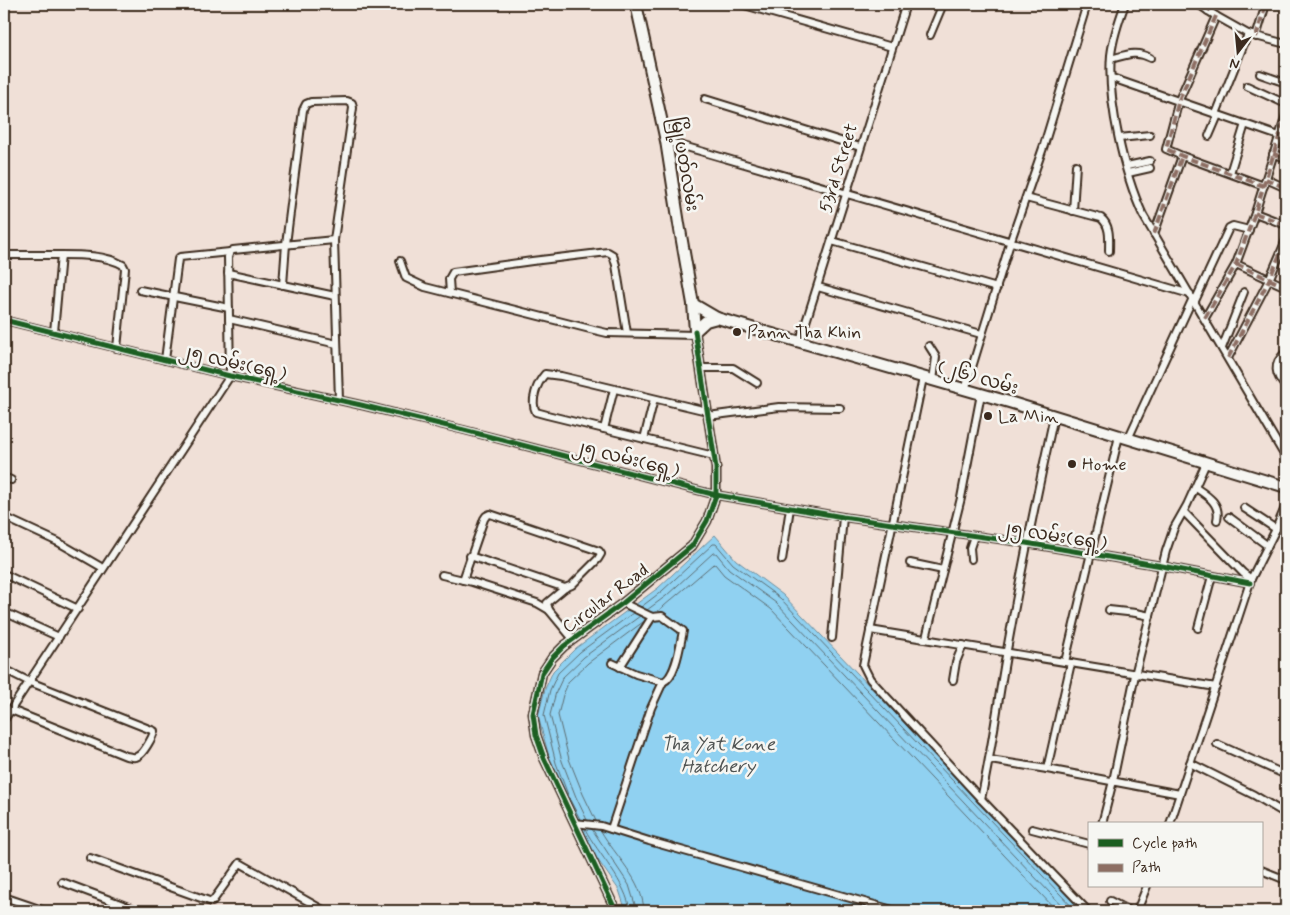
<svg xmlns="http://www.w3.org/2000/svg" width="1290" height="915" font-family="Mynerve,'Noto Sans Myanmar',sans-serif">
	<rect width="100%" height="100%" fill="#f0e0d7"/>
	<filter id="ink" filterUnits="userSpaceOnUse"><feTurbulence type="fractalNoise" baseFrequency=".02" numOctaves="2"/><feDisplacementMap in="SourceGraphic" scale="10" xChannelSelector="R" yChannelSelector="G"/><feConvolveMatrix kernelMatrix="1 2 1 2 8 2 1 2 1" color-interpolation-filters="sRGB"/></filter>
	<g filter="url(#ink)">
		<!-- water -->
		<polygon fill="#90d1f1" stroke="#6e8e9d" points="715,535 736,560 783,595 1083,911 626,911 619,890 586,843 566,802 551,764 538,716 545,689 553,671 576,648 658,588"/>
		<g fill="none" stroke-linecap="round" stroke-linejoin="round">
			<!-- shore -->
			<g stroke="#5d6d72" stroke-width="1">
				<polyline points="641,607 662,591 713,544 716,544 733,564 780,598 1076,911"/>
				<polyline points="647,610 666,596 713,553 716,553 729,569 776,603 1067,911"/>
				<polyline points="657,612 712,565 715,564 724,575 771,609 1057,911"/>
				<polyline points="580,819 570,800 556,763 544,715 550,690 558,673 580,652 633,613"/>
				<polyline points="587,820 576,797 562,761 550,715 556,692 563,677 584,657 640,616"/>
				<polyline points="596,821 583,794 569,759 558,715 563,695 569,681 588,663 643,622"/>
				<path d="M585,829C598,854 627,883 630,911"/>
				<polyline points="592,829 629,885 637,911"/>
				<path d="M601,831C615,856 643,880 644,911"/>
			</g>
			<!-- minor casing -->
			<g stroke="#3b2a1e" stroke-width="10">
				<g id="minor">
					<polyline points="741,4 892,47"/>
					<path d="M1125,4C1119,20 1113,38 1111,55C1107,101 1124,174 1143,215L1286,458"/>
					<polyline points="1198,4 1216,16 1248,34 1286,44"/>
					<polyline points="1208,11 1213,4"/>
					<polyline points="1216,16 1179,100 1166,149 1182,156 1264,186"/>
					<polyline points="930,35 943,4"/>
					<polyline points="1256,37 1266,4"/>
					<path d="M1111,59C1126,55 1136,50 1150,58"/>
					<polyline points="1260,74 1286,83"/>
					<polyline points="1112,78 1279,136"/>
					<polyline points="1247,86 1286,104"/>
					<polyline points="705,99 860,147"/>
					<polyline points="1216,114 1248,34"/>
					<polyline points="1209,136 1218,115"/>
					<polyline points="1119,138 1150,135"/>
					<polyline points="666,141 1190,294"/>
					<polyline points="1273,154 1286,158"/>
					<polyline points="1127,166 1150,161"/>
					<polyline points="1128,173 1150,168"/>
					<polyline points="1230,173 1245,124"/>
					<polyline points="1266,179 1286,188"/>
					<path d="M1026,198L1101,218C1111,226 1109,240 1109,251"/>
					<polyline points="1073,211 1076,165"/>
					<polyline points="1255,213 1286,225"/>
					<polyline points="1154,234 1182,156"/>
					<polyline points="832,241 997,288"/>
					<polyline points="4,255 61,255 54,332"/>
					<path d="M61,255C80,255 106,255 123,265L125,269L124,279L117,348"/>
					<polyline points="400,261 406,278 425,287 594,330 607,333 696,335"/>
					<polyline points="1236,264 1286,287"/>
					<polyline points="228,273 335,296"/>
					<polyline points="283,285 286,244 303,110 306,104 311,102 347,101 352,103 353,108 334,240 339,400"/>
					<polyline points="818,287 981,334"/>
					<polyline points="140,290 229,308"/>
					<polyline points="450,293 449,279 453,272 532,261 608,252 613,255 616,265 627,333"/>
					<polyline points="1195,301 1229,228 1233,226 1249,230"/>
					<polyline points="1205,318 1236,264 1255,213 1286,115"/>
					<polyline points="229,319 337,344"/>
					<polyline points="4,320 230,376 361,405 464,430 716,495 843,517 1026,543 1162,566 1250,583"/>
					<polyline points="800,341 906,4"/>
					<polyline points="929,346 936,357 933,381"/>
					<polyline points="1222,348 1244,292"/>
					<path d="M1286,352C1272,364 1275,375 1286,387"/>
					<polyline points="1228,358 1269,280 1286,240"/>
					<polyline points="165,360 178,259 180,257 230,252"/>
					<polyline points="701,368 733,368 757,383"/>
					<polyline points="923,378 863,665 870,679 981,799 1088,911"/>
					<polyline points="965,390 1011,240 1044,145 1087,4"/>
					<path d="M707,411L561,376L545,374C537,383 530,401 536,412L547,415L714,456"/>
					<polyline points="708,416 779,407 840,408"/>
					<polyline points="604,429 614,389"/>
					<polyline points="644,439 654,399"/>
					<polyline points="1128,439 1193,298"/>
					<polyline points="4,477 11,480"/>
					<path d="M1196,488C1208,496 1221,504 1217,520"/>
					<polyline points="1244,508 1276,529"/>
					<polyline points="1184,512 1243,573 1251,579"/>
					<polyline points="4,517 58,542 103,568"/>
					<polyline points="1229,517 1268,546"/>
					<polyline points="470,556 565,588"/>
					<polyline points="971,559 970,548 974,536"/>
					<polyline points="782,560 790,508"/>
					<polyline points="910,563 943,570"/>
					<polyline points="4,574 78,609"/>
					<polyline points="442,575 472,582 537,603 549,610 573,639"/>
					<polyline points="463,580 484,519 486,516 490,514 599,551 601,554 598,559 572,585 565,588 547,603 549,610"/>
					<polyline points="1109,610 1136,613 1150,616"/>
					<polyline points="4,612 59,637"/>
					<polyline points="1198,628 1212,576"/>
					<polyline points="870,630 1216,687"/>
					<polyline points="832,638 843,517"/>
					<polyline points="926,638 961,498 981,394"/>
					<polyline points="1065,662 1119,436"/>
					<path d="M612,663L636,674L663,682C676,677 680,645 683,631L662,616L652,617L623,603"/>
					<polyline points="620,667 652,617"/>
					<path d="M4,669L30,682L149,729L154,731C153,737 143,754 138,756C134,759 130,756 126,756L11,710"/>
					<polyline points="953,680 956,662 963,645"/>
					<polyline points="4,720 230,376 228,257 230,252 233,250 334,240"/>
					<polyline points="1217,744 1286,775"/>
					<polyline points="990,760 1047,769 1180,794"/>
					<polyline points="1190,763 1254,795 1286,814"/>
					<polyline points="1047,769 1071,663"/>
					<path d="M981,799C992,750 998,700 1007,650C1021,572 1037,494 1054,416"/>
					<polyline points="575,823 601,826 649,841 896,911"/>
					<polyline points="1102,824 1113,781 1135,675 1166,551 1174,528 1187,505 1206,463"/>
					<polyline points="1170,824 1251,579 1276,529 1286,505"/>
					<polyline points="611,829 651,708 663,682"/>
					<polyline points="1032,829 1089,844"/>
					<polyline points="90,858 212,902 240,863 325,911"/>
					<polyline points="1261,870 1286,880"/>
					<polyline points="62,882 139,911"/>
					<polyline points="4,897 45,911"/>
					<polyline points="1110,901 1129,911"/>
					<polyline points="1137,911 1147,886"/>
				</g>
			</g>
			<!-- tertiary casing -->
			<g stroke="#3b2a1e" stroke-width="11">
				<polyline id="tertiary" points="616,911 544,758 536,735 533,714 542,673 552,658 564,646 623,603 692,546 707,521 716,495 716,468 695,331"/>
			</g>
			<!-- primary casing -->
			<g stroke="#3b2a1e" stroke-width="14">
				<g id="primary">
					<polyline points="636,4 666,141 679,224 693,304 695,331"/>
					<polyline points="693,304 717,318 1009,402 1286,487"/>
					<polyline points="695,331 706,321 717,318"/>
				</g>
			</g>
			<!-- minor -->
			<use href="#minor" stroke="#f6f6f2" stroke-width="6"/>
			<!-- tertiary -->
			<use href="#tertiary" stroke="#f6f6f2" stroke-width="8"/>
			<!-- primary -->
			<use href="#primary" stroke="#f6f6f2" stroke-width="10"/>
			<!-- quiet -->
			<g stroke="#8d6e63" stroke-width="4" stroke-dasharray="8 4" stroke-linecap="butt">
				<polyline points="1208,11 1213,4"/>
				<polyline points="1216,16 1179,100 1166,149 1182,156 1264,186"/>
				<polyline points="1256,37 1266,4"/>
				<polyline points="1273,154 1286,158"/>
				<polyline points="1266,179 1286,188"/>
				<polyline points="1255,213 1286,225"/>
				<polyline points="1154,234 1182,156"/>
				<polyline points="1236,264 1286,287"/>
				<polyline points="1205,318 1236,264 1255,213 1286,115"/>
				<polyline points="1228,358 1269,280 1286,240"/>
			</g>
			<!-- cycleway casing -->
			<g stroke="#f6f6f2" stroke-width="8">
				<g id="cycleway">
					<polyline points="4,320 230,376 361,405 464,430 716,495 843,517 1026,543 1162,566 1250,583"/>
					<polyline points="616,911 544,758 536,735 533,714 542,673 552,658 564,646 623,603 692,546 707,521 716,495 716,468 695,331"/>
				</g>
			</g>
			<!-- cycleway -->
			<use href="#cycleway" stroke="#1b5e20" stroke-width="5"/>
		</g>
	</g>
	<!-- markers -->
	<g fill="#3b2a1e" stroke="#f6f6f2" stroke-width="2">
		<circle cx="737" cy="332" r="5"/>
		<circle cx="988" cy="416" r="5"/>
		<circle cx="1072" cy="464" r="5"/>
	</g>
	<g text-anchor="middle" stroke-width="5" stroke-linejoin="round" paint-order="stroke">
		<!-- street labels -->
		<g font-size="18" fill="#3b2a1e" stroke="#f6f6f2">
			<text transform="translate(685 164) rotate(80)" y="6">မြို့ပတ်လမ်း</text>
			<text transform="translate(838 168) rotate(-73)" y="6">53rd Street</text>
			<text transform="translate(233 362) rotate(13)" y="6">၂၅ လမ်း(ရှေ့)</text>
			<text transform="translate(978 377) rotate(16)" y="6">(၂၆) လမ်း</text>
			<text transform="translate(626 458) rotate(14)" y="6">၂၅ လမ်း(ရှေ့)</text>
			<text transform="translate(1053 535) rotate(9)" y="6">၂၅ လမ်း(ရှေ့)</text>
			<text transform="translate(605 598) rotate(-37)" y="6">Circular Road</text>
		</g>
		<!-- poi labels -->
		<g font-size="18" fill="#3b2a1e" stroke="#f6f6f2" text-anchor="start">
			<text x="747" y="338">Pann Tha Khin</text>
			<text x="998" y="422">La Min</text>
			<text x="1082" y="470">Home</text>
		</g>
		<!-- water labels -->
		<g font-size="19" font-style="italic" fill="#505453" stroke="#f6f6f2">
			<text x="718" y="750">Tha Yat Kone<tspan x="718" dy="22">Hatchery</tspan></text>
		</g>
	</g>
	<!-- margin -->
	<rect width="1290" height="915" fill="none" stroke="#f6f6f2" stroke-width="20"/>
	<rect x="10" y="10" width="1270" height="895" fill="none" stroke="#3b2a1e" stroke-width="2" filter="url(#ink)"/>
	<!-- legend -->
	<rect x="1088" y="822" width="175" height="65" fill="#f6f6f2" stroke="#aba49d"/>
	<rect x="1098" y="839" width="25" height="8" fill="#1b5e20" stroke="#aba49d"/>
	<text x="1132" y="848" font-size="15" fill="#3b2a1e">Cycle path</text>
	<rect x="1098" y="864" width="25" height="8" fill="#8d6e63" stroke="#aba49d"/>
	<text x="1132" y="872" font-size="15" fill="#3b2a1e">Path</text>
	<!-- north arrow -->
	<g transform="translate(1238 52) rotate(196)" stroke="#f6f6f2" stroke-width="4" paint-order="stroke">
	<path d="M0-4L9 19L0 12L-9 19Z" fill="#3b2a1e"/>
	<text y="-8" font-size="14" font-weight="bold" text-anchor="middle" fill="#3b2a1e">N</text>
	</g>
</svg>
